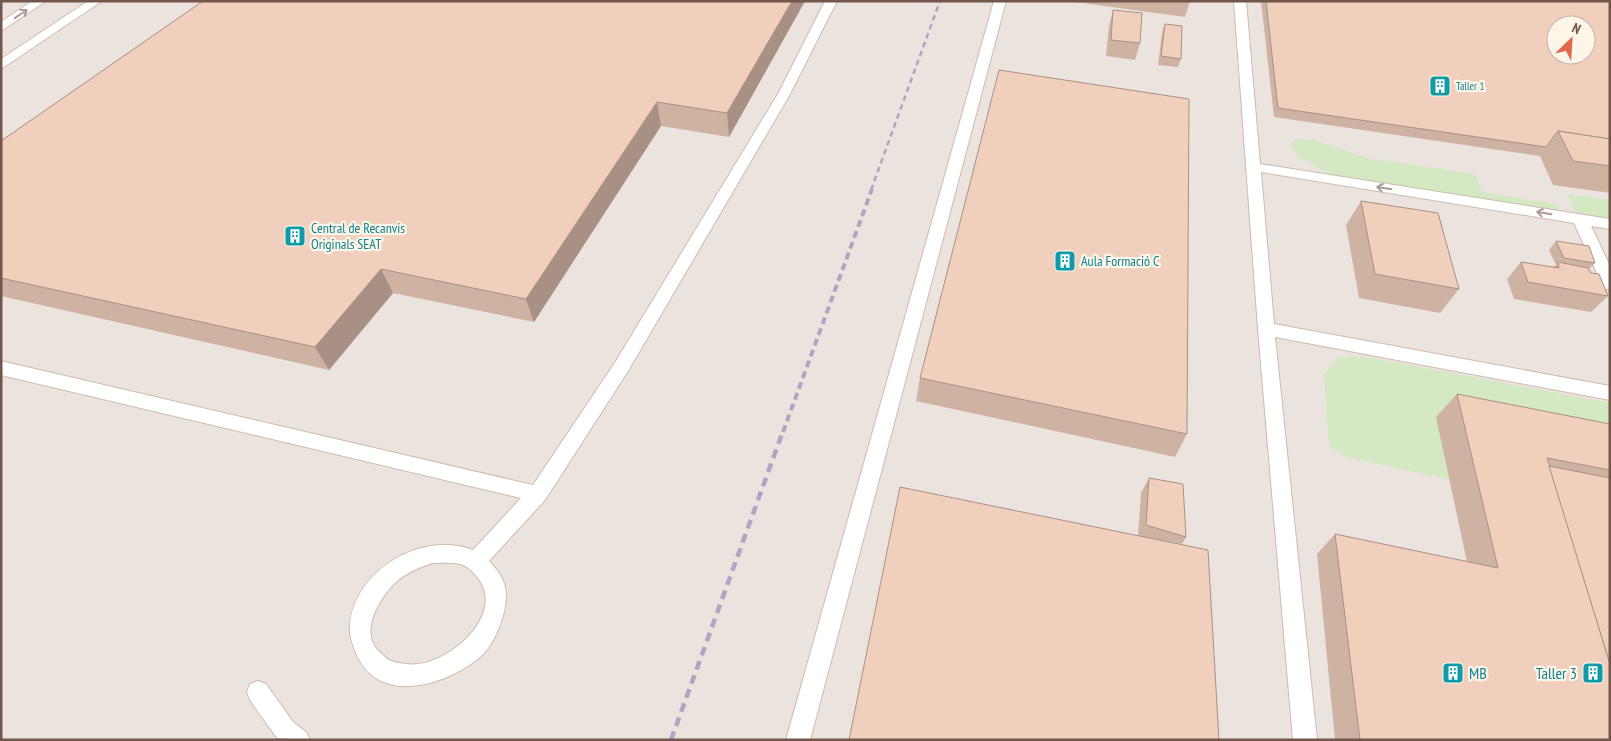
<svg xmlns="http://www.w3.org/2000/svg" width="1611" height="741" font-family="'PT Sans Narrow',sans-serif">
	<rect width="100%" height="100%" fill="#fbf1e3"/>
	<!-- industrial -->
	<path fill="#ebe4de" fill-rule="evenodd" d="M1,1H1610V740H1ZM1556,25H1586V55H1556Z"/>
	<!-- green -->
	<g fill="#d3e8c3">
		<polygon points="1295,139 1315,140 1367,158 1475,174 1483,192 1557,204 1559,211 1331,175 1299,157 1290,146"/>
		<polygon points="1567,194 1610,200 1610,219 1576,213"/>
		<polygon points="1338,357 1367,357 1610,403 1610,452 1451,480 1346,457 1329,446 1324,375"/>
	</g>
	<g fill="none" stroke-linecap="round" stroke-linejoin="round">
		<!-- lane casing -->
		<g stroke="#cebbad" stroke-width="2">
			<g id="lane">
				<polygon points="32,1 46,1 1,31 1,22"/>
				<polygon points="88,1 102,1 1,69 1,59"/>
				<path d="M825,1H837L790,94L628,371L545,500L489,561C507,580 509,591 503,616C498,631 492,647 479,658C445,686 377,706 356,653C352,642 349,636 350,624C356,569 422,531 473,550L521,498L1,375V361L533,485L616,361L778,94ZM433,563C441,563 452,562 460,564C468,566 472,571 477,577C509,614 445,670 406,664C402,663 396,663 391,661C388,660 385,657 382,654C357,635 378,599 396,582C407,572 420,567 433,563Z"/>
				<polygon points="994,1 1006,1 810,740 786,740"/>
				<polygon points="1234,1 1246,1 1260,164 1610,219 1610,229 1591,226 1610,266 1610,290 1604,288 1602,284 1574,223 1261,172 1274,324 1610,386 1610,400 1275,337 1317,740 1293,740 1258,329"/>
				<polygon points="258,681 266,684 293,722 306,732 310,740 277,738 250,700 247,692 250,684"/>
			</g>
		</g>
		<!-- lane -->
		<use href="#lane" fill="#fff" fill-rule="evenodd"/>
		<!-- rail-far2 -->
		<polyline stroke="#b3a3c4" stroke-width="2.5" stroke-dasharray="5.5 4" stroke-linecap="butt" points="871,190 940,1"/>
		<!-- rail-far1 -->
		<polyline stroke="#b3a3c4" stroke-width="4" stroke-dasharray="7 4.5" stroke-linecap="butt" points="783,432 872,189"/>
		<!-- rail -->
		<polyline stroke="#b3a3c4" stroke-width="4.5" stroke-dasharray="9 6" stroke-linecap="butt" points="671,740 783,431"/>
	</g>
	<!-- wall -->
	<g fill="#ceb2a2">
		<polygon points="203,1 805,1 729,137 661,126 534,322 393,293 329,370 1,296 1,141"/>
		<polygon points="1068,1 1190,1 1185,17"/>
		<polygon points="1261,1 1610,1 1610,193 1553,185 1540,156 1274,117"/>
		<polygon points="1113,10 1140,43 1135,60 1106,56 1109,26"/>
		<polygon points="1165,24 1181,59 1178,67 1158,65 1162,33"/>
		<polygon points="1361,201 1459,289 1440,313 1359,298 1346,225"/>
		<polygon points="1556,241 1595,263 1589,269 1608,296 1591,312 1514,299 1507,279 1521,262 1553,267 1556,265 1549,250"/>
		<polygon points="920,378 1187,434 1175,457 916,401"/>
		<polygon points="1457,394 1610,424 1610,740 1335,740 1317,554 1335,534 1467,562 1436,417"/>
		<polygon points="1149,478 1186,537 1182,544 1138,536 1141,493"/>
	</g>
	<!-- shaded-wall -->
	<g fill="#a89184">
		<polygon points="792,1 805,1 729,137 727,113"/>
		<polygon points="657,102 661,126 534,322 526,299"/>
		<polygon points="381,269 393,293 329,370 315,347"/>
	</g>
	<!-- building -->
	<g fill="#f0cfbc" stroke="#a89184" fill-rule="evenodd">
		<polygon points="203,1 792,1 727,113 657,102 526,299 381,269 315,347 1,278 1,141"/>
		<path d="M1266,1H1610V139L1558,131L1546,147L1278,108ZM1556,25H1586V55H1556Z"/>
		<polygon points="1113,10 1142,13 1140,43 1111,40"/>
		<polygon points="1165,24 1182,26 1181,59 1161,56"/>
		<polygon points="999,70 1189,99 1187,434 920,378"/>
		<polygon points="1558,131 1610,139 1610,166 1573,161"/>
		<polygon points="1361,201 1438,213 1459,289 1375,274"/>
		<polygon points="1556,241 1589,246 1595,263 1564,258"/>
		<polygon points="1521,262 1559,268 1558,262 1588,268 1591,273 1599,274 1608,296 1528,282"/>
		<polygon points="1457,394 1610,424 1610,470 1547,458 1610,664 1610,740 1360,740 1335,534 1498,568"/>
		<polygon points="1549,466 1610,478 1610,664"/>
		<polygon points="1149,478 1183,484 1186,537 1146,525"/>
		<polygon points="900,487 1208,550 1219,740 849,740"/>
	</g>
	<!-- one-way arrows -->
	<defs><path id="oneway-shaft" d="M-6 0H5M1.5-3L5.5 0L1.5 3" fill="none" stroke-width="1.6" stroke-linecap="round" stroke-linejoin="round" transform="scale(1.25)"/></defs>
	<g stroke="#aa9a92">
		<use href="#oneway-shaft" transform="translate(21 14) rotate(-34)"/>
		<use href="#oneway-shaft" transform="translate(1384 188) rotate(-171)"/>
		<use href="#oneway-shaft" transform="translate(1544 213) rotate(-171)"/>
	</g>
	<!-- icons -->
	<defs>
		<g id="building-square" transform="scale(1.125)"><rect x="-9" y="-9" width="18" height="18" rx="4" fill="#0f9aa8" stroke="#fef5e9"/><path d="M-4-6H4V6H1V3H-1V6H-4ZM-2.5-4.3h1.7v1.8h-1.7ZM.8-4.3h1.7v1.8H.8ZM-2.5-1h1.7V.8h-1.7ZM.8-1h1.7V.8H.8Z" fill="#fff"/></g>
	</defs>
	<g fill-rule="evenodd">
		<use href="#building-square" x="1440" y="86"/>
		<use href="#building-square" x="295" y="236"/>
		<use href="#building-square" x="1065" y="261"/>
		<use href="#building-square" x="1453" y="673"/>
		<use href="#building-square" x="1593" y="673"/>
	</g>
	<g text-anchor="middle" stroke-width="4.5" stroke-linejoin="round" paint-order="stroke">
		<!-- far-culture labels -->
		<g font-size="11" fill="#0d838f" stroke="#fef5e9" text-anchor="start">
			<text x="1456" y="90">Taller 1</text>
		</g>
		<!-- culture labels -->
		<g font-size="14" fill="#0d838f" stroke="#fef5e9" text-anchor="start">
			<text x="311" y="233">Central de Recanvis<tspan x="311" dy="16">Originals SEAT</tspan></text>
			<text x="1081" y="266">Aula Formació C</text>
		</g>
		<!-- near-culture labels -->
		<g font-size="16" fill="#0d838f" stroke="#fef5e9" text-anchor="start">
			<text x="1469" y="679">MB</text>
			<text x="1577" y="679" text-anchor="end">Taller 3</text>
		</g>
	</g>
	<!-- border -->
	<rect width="1611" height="741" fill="none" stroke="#72574a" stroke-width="5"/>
	<!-- north arrow -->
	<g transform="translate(1571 40) rotate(25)"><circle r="24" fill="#fef5e9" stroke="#c6b6a9"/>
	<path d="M0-4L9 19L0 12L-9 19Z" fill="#e1684d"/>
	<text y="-8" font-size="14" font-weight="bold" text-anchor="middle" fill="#72574a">N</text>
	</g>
</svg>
